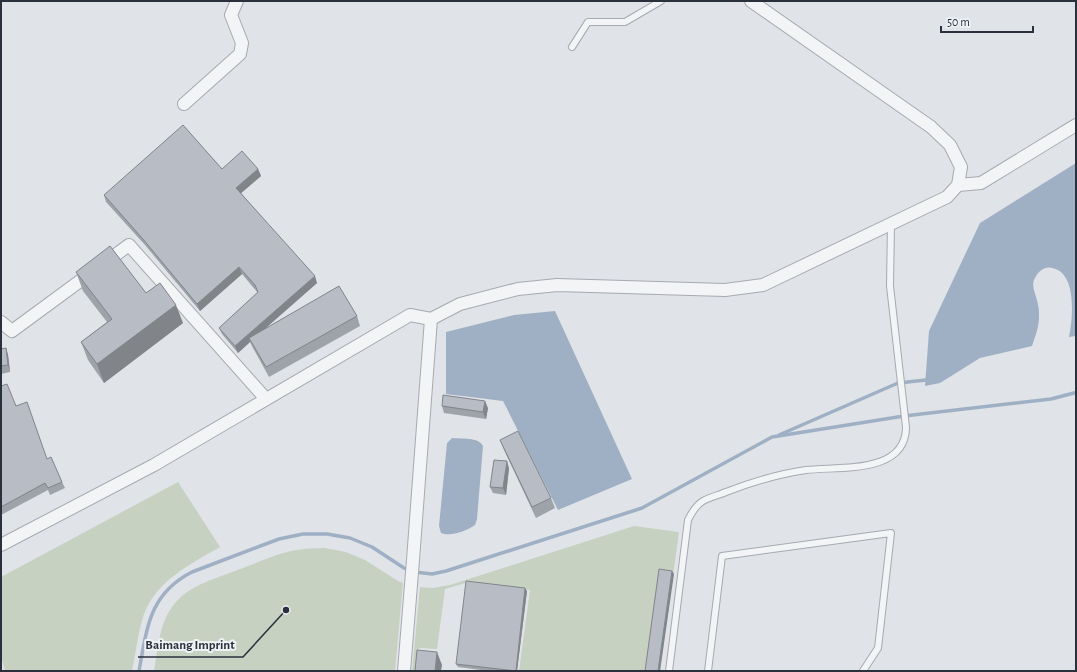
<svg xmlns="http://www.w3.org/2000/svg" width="1077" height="672" font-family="'Alegreya Sans',sans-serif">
	<rect width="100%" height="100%" fill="#e0e3e8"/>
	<!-- green -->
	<g fill="#c6d1c2">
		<path d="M178,482L220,547C191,564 157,580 144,614C138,632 136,652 132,671H5L1,656V577Z"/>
		<polygon points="634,526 679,532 660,671 519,671 530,590 469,582 445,589 437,649 419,648 417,671 412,671 420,587 433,588 450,585"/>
		<path d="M325,548L346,552L365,560L398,581L403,583L395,671H154C158,650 159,625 172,607C188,584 219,578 243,568C256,563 270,557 283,553C297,549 311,548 325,548Z"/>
	</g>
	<!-- water -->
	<g fill="#9fb0c4">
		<path d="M1076,163V336L1069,337C1073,318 1077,272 1052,268C1044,266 1038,272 1035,278C1030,286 1037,296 1038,305C1039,308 1039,313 1039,317C1039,327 1035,337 1032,346L980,358L940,383L925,386L929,331L980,223Z"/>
		<polygon points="555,311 632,479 558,510 503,401 446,394 446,332 514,315"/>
		<path d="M452,438C461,439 479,437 483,446L477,519L475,525C466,531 451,537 441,533L439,526L447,443Z"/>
	</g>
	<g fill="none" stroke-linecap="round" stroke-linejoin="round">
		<!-- stream -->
		<g stroke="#9fb0c4" stroke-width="3.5">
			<polyline points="779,435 898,383 926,380"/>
			<polyline points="415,572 432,574 446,571 642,508 772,437 904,416 1051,399 1074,393"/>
			<path d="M139,671C147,628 149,594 192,572L279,539L303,534H327L350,538L372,547L404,568L409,570"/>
		</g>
		<!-- lane casing -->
		<g stroke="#a6aab1" stroke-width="8">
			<g id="lane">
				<polyline points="572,47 588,22 625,22 661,1"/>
				<path d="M669,671L688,520C692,512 696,505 703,501C710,497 719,495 726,492C752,482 778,474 806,470C838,466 906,475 906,427L890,286L891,224"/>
				<polyline points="708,671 722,556 891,533 878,648 863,671"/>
			</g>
		</g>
		<!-- street casing -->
		<g stroke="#a6aab1" stroke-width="14">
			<g id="street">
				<polyline points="184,104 240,54 242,43 231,15 237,1"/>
				<polyline points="958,185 981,183 1076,125"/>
				<polyline points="1,322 12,331 129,245 266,399"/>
				<polyline points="1,545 154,465 410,315 431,319 460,304 518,289 557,285 725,290 763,285 947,197 958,185 961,167 950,145 931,127 751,1"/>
				<polyline points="404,671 413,560 431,319"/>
			</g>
		</g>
		<!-- lane -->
		<use href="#lane" stroke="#f2f4f6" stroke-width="6"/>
		<!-- street -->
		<use href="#street" stroke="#f2f4f6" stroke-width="12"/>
	</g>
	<!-- wall -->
	<g fill="#9ea2a9">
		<polygon points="222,169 258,169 261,176 241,193 317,283 267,327 357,316 360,326 269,377 253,348 250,342 238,353 222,334 219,328 258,293 242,274 200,311 145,245 106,202 104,195"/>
		<polygon points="76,272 146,293 183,323 104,383 88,360 81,342 107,322 83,291"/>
		<polygon points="6,348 8,355 10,372 1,374 1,349"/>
		<polygon points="1,386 16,406 47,459 62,482 65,488 50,495 48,490 1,515"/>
		<polygon points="442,406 488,408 486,419 444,413"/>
		<polygon points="500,440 551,498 555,508 536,518 504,450"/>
		<polygon points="509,468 506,495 493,493 490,487"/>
		<polygon points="527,591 517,671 488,671 458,667 456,664"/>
	</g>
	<!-- shaded-wall -->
	<g fill="#818489">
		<polygon points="258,169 261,176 239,195 236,188"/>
		<polygon points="239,267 242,274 200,311 197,304"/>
		<polygon points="315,276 317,283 251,341 249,338 250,342 238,353 235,346"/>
		<polygon points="176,305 183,323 104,383 97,364"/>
		<polygon points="6,348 8,355 10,372 8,365"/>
		<polygon points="485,401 488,408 486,419 483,412"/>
		<polygon points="507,461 509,468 506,495 503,488"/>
		<polygon points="672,571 674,574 660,671 658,671"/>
		<polygon points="525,588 527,591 517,671 516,671"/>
		<polygon points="437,652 442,665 441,671 435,671"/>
	</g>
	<!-- building -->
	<g fill="#b8bcc4" stroke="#818489">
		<polygon points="183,125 222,169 242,151 258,169 236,188 315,276 235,346 219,328 258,292 255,285 239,267 197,304 142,238 104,195"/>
		<polygon points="110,246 146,293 160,283 176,305 97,364 81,342 112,319 76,272"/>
		<polygon points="339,286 357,316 266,367 249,338"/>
		<polygon points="6,348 8,365 1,366 1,349"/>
		<polygon points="7,384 16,406 27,402 47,459 51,457 62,482 48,488 45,483 1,507 1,386"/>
		<polygon points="443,395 485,401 483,412 442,406"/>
		<polygon points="518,431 551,498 532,507 500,440"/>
		<polygon points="494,460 507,461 503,488 490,487"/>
		<polygon points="659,569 672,571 658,671 645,671"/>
		<polygon points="466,581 525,588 516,671 456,664"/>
		<polygon points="417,650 437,652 435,671 415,671"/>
	</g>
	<!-- callouts -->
	<path fill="none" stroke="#2a313d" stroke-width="1.5" d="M286 610L243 657H138"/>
	<circle fill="#2a313d" stroke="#eff2f5" stroke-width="1.5" cx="286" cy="610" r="4"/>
	<g font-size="13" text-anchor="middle" font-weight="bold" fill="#2a313d" stroke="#eff2f5" stroke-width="4" stroke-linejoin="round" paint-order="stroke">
		<text x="190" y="649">Baimang Imprint</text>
	</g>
	<!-- border -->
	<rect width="1077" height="672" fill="none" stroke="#2a313d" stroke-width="4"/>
	<!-- scale -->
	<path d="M941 26v6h92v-6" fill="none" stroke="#2a313d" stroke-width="2"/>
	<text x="947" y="26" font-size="12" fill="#2a313d" stroke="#eff2f5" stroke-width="3" paint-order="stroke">50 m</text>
</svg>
